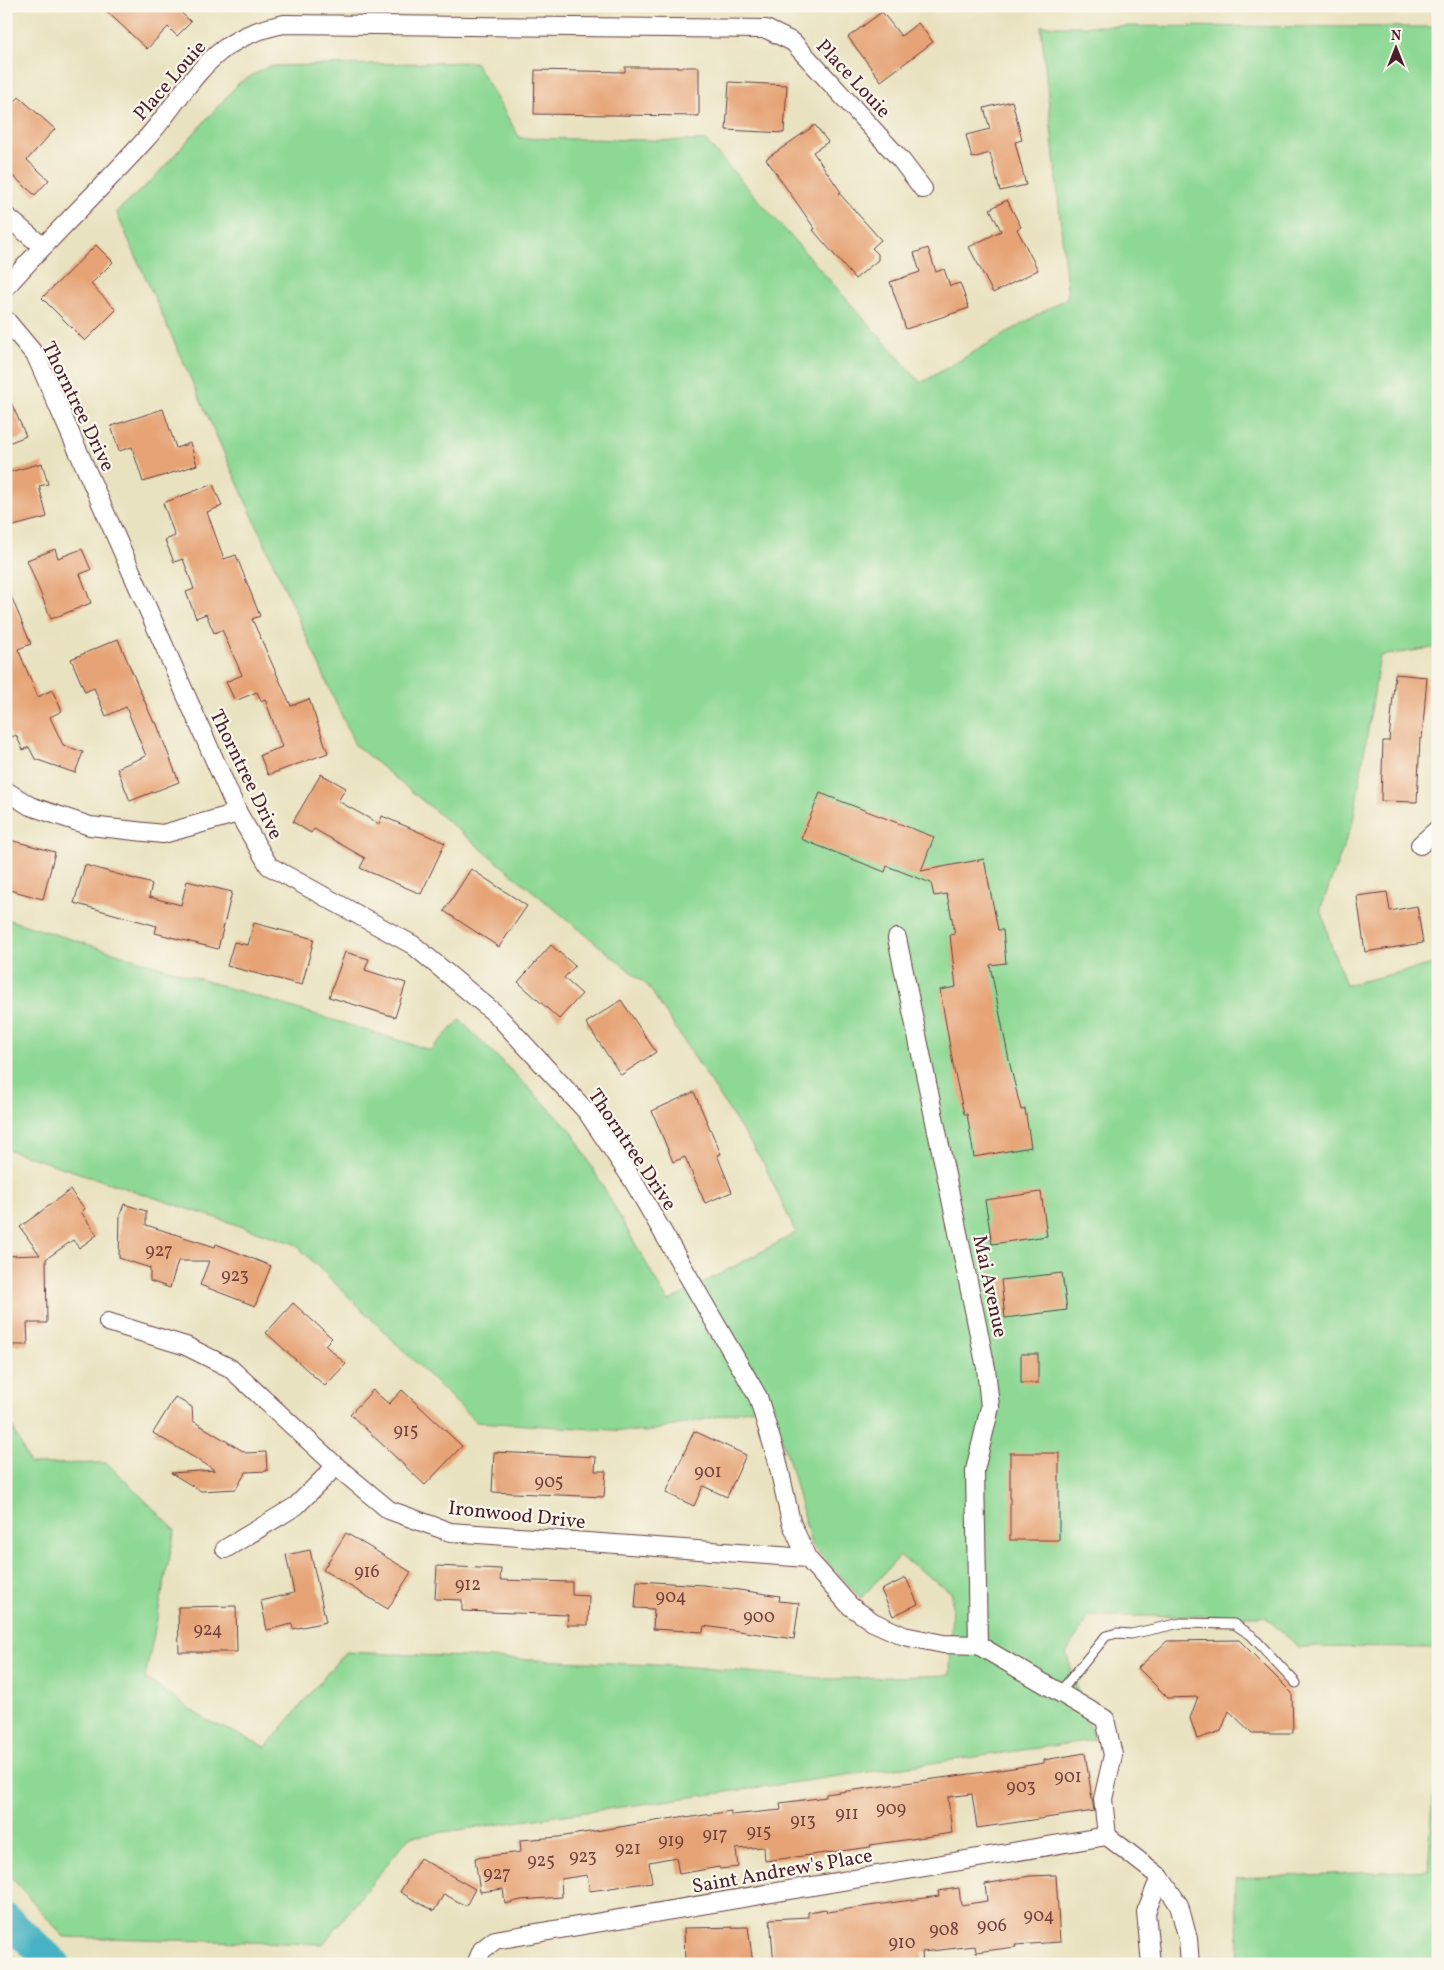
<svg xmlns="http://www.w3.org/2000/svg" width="1444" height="1970" font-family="Vollkorn,serif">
	<rect width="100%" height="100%" fill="#fbf7ec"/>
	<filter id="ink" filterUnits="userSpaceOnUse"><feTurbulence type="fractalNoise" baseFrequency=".02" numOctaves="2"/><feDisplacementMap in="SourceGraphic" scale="10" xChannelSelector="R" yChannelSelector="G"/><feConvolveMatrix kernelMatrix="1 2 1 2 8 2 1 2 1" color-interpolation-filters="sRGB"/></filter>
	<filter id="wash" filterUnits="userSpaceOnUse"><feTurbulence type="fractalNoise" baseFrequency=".0096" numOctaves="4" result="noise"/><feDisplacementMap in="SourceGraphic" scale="20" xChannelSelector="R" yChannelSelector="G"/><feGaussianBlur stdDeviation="1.12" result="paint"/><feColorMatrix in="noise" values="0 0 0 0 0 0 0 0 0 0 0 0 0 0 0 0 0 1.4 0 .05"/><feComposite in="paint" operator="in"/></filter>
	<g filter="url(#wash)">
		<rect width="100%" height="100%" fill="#e9e2c0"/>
		<!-- green -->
		<g fill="#8dd894" stroke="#6c7c60">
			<polygon points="1041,26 1438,27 1438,647 1380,656 1353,821 1321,908 1330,942 1346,985 1438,963 1438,1648 1299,1647 1264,1616 1089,1616 1066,1653 1094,1740 409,1837 323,1944 64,1937 6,1871 6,1413 30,1464 107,1463 175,1530 145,1678 206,1720 266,1747 345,1652 680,1666 831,1679 950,1675 952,1593 900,1556 861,1598 811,1544 788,1457 770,1405 646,1432 476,1422 295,1244 6,1149 6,919 430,1050 460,1020 571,1130 668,1302 796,1233 764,1164 648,986 355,745 116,212 152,180 239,83 269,66 475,62 520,138 706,141 921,383 1068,297"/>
			<polygon points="1434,1787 1438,1787 1438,1964 1239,1964 1235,1878 1428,1870"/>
		</g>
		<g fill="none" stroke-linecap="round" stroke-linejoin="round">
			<!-- river -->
			<polyline stroke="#46b2c3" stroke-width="31" points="6,1919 55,1964"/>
		</g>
		<g id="blocks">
			<!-- building -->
			<g fill="#e6a374">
				<polygon points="101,6 174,6 191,22 177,36 168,27 147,49"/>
				<polygon points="882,12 901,36 918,23 933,42 881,81 848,37"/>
				<polygon points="625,67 699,67 699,116 534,114 535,70 625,72"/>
				<polygon points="729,82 787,85 784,133 726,130"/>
				<polygon points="19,97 55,129 27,160 49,180 35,195 6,170 6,111"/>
				<polygon points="1012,101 1022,140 1015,142 1026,185 1000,191 990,153 972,158 966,135 990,129 984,108"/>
				<polygon points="815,125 828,142 813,152 841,192 839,193 881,240 872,248 878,254 878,260 855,279 813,230 815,229 766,159"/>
				<polygon points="1007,200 1021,227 1017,229 1038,270 993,293 969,247 1001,231 990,209"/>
				<polygon points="96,245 113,262 91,284 116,310 85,341 42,298"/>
				<polygon points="928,248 936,272 944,269 950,286 960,283 969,308 906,329 890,282 920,272 914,253"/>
				<polygon points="6,391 26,436 6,444"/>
				<polygon points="163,409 176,448 190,443 197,465 143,482 132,447 119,451 111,426"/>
				<polygon points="42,463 48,484 39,486 47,517 6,528 6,473"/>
				<polygon points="213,484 222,506 207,512 224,559 236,555 260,616 252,619 291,706 309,699 328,753 268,775 260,755 282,747 265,699 261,701 257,692 235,701 226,682 242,675 222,630 214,633 206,614 196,618 186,592 194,589 183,559 174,562 165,540 175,536 163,503"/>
				<polygon points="55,549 58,558 82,549 91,570 80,574 91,603 51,619 27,560"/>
				<polygon points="6,584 31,644 18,649 38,697 52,690 62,711 50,717 63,745 83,752 75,773 35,759 29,747 23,750 16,735 12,737 6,725"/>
				<polygon points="118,639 154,723 156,722 179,782 130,801 117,768 146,756 126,707 106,716 94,688 85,692 71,659"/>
				<polygon points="1395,674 1427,677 1422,739 1420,738 1417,802 1381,801 1383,741 1389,741"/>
				<polygon points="321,774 346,788 338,801 379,824 382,816 445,843 421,894 360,868 365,858 314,829 311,833 293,822"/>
				<polygon points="820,793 934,837 921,871 984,859 998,930 1003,930 1006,963 990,965 1010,1065 1021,1110 1025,1109 1031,1147 974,1157 967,1114 964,1114 954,1070 940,990 956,987 950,935 955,934 947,894 934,896 931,883 887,866 885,872 801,839"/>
				<polygon points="6,839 55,852 43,899 6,889"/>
				<polygon points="85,865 152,884 149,897 181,905 187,881 232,892 218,949 155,933 157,926 74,903"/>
				<polygon points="471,869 527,906 499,947 444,911"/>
				<polygon points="1387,892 1390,911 1417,906 1423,943 1365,952 1357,896"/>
				<polygon points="254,923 314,939 302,985 227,966 234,942 248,945"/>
				<polygon points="551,945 575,966 564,978 582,994 559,1019 518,982"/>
				<polygon points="345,952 369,959 365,970 406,983 395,1017 329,997"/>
				<polygon points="621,1000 656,1052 621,1075 586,1023"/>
				<polygon points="694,1092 721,1154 717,1155 732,1192 705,1203 685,1157 673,1162 652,1111"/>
				<polygon points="70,1190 85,1209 81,1212 97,1235 79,1248 73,1240 46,1259 47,1323 27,1323 28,1345 6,1345 6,1256 40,1255 20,1227"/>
				<polygon points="1041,1192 1047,1236 992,1244 985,1200"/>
				<polygon points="124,1204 146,1211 146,1225 215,1247 216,1244 271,1266 255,1306 200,1285 209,1261 178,1261 170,1288 150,1281 150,1268 119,1258 120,1215"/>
				<polygon points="1062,1273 1067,1310 1005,1318 1001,1280"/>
				<polygon points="293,1303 332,1338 325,1345 346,1364 325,1386 266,1333"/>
				<rect x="1021" y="1354" width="17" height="29"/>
				<polygon points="373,1390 389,1404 402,1390 462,1446 425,1485 350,1414"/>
				<polygon points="175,1397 192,1407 193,1421 246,1453 266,1452 267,1471 246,1472 236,1489 201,1491 171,1473 215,1470 153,1433"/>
				<polygon points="694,1431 746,1455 727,1497 703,1486 694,1506 666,1493"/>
				<polygon points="494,1452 596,1457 595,1471 606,1471 604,1497 492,1492"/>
				<rect x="1010" y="1453" width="49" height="87"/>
				<polygon points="346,1533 411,1572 388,1609 323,1570"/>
				<polygon points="310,1550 326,1622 293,1629 292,1624 267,1630 261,1601 294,1593 286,1555"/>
				<polygon points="437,1566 501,1569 500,1580 572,1582 572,1595 589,1596 588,1625 567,1625 568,1615 462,1611 462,1600 435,1599"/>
				<polygon points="906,1578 918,1604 893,1616 881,1590"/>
				<polygon points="637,1581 704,1585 780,1596 779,1601 799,1603 794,1639 704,1626 703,1632 653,1629 654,1609 635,1608"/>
				<polygon points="236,1606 237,1652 179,1652 178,1607"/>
				<polygon points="1239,1640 1292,1693 1293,1733 1252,1733 1229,1711 1221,1731 1197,1739 1190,1718 1198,1697 1168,1698 1138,1668 1167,1641"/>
				<polygon points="1085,1753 1094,1811 977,1828 972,1794 948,1797 952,1833 870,1845 871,1847 765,1861 764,1847 736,1849 738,1867 720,1869 719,1867 679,1874 676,1857 649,1862 652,1882 590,1891 587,1875 561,1879 562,1897 521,1900 505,1904 503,1889 480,1892 475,1858 521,1852 520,1840 559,1837 686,1816 686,1818 731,1811 731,1815 781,1810 780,1803 826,1797 826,1794 1006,1769 1044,1763 1044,1760"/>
				<polygon points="420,1858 475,1889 466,1906 444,1894 434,1911 400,1892"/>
				<polygon points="1056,1875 1060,1942 1015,1945 1016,1947 976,1952 975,1946 922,1952 923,1964 774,1964 770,1919 808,1917 808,1912 826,1909 827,1912 939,1896 938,1891 959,1888 961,1905 987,1901 985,1884 1030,1876"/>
				<polygon points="748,1927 753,1964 685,1964 684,1928"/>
			</g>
		</g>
	</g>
	<g filter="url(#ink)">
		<use href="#blocks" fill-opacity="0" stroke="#623c41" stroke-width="1"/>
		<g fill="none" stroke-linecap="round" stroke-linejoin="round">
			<!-- lane casing -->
			<g stroke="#623c41" stroke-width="11">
				<polyline id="lane" points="1060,1692 1106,1636 1117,1633 1131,1634 1181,1623 1234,1624 1251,1635 1296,1683"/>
			</g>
			<!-- street casing -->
			<g stroke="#623c41" stroke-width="20">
				<g id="street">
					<polyline points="6,216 42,246"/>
					<path d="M6,287C51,236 100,190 145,140C172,111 192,72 225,48C245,34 261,29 284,24L766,29L793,42L901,160L923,189"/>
					<polyline points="6,320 36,356 238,813 269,866 413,945 497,1015 587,1112 632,1179 758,1397 777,1459 791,1522 807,1558 850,1606 873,1622 904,1636 943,1644 978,1645 1105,1719 1113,1755 1103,1799 1107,1836 1160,1877 1179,1905 1188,1939 1190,1964"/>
					<polyline points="6,791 30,806 90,826 163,834 238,813"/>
					<polyline points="1420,845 1438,829"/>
					<polyline points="897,938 986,1368 990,1407 975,1470 978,1645"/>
					<polyline points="108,1322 186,1346 230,1368 336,1466 389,1510 450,1532 807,1558"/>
					<polyline points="225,1549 296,1506 336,1466"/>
					<polyline points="476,1964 482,1950 495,1940 1107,1836"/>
					<polyline points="1151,1964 1146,1912 1160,1877"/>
				</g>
			</g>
			<!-- lane -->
			<use href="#lane" stroke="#fff" stroke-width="9"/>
			<!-- street -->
			<use href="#street" stroke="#fff" stroke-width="18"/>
		</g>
	</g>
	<g text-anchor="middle" stroke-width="4.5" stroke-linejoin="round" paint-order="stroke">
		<!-- number labels -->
		<g font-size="18" fill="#71403d">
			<text x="159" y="1256">927</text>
			<text x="235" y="1281">923</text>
			<text x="406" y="1436">915</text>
			<text x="708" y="1477">901</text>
			<text x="549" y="1487">905</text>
			<text x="367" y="1577">916</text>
			<text x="468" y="1590">912</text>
			<text x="671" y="1602">904</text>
			<text x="759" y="1622">900</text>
			<text x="208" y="1635">924</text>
			<text x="1068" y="1782">901</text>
			<text x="1021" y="1792">903</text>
			<text x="891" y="1814">909</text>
			<text x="847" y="1819">911</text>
			<text x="803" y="1826">913</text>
			<text x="759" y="1837">915</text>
			<text x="715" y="1840">917</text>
			<text x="671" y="1846">919</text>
			<text x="628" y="1854">921</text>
			<text x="583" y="1862">923</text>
			<text x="541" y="1866">925</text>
			<text x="497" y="1879">927</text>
			<text x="1039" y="1921">904</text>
			<text x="992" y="1931">906</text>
			<text x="944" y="1935">908</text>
			<text x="902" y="1948">910</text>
		</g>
		<!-- street labels -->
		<g font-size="20" fill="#4a1f2b" stroke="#fbf7ec">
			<text transform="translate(854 78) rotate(47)" y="7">Place Louie</text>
			<text transform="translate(169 80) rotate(-49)" y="7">Place Louie</text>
			<text transform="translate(79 406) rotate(64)" y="7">Thorntree Drive</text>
			<text transform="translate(247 774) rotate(64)" y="7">Thorntree Drive</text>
			<text transform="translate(633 1149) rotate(56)" y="7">Thorntree Drive</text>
			<text transform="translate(991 1286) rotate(78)" y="7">Mai Avenue</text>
			<text transform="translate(517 1514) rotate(6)" y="7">Ironwood Drive</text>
			<text transform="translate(782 1870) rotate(-10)" y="7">Saint Andrew's Place</text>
		</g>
	</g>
	<!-- margin -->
	<rect width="1444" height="1970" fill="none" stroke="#fbf7ec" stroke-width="25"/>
	<!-- north arrow -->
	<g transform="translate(1396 48)" stroke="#fbf7ec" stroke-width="4" paint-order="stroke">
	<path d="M0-4L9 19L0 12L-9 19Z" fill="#4a1f2b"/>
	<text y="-8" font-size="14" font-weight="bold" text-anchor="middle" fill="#4a1f2b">N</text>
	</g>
</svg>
